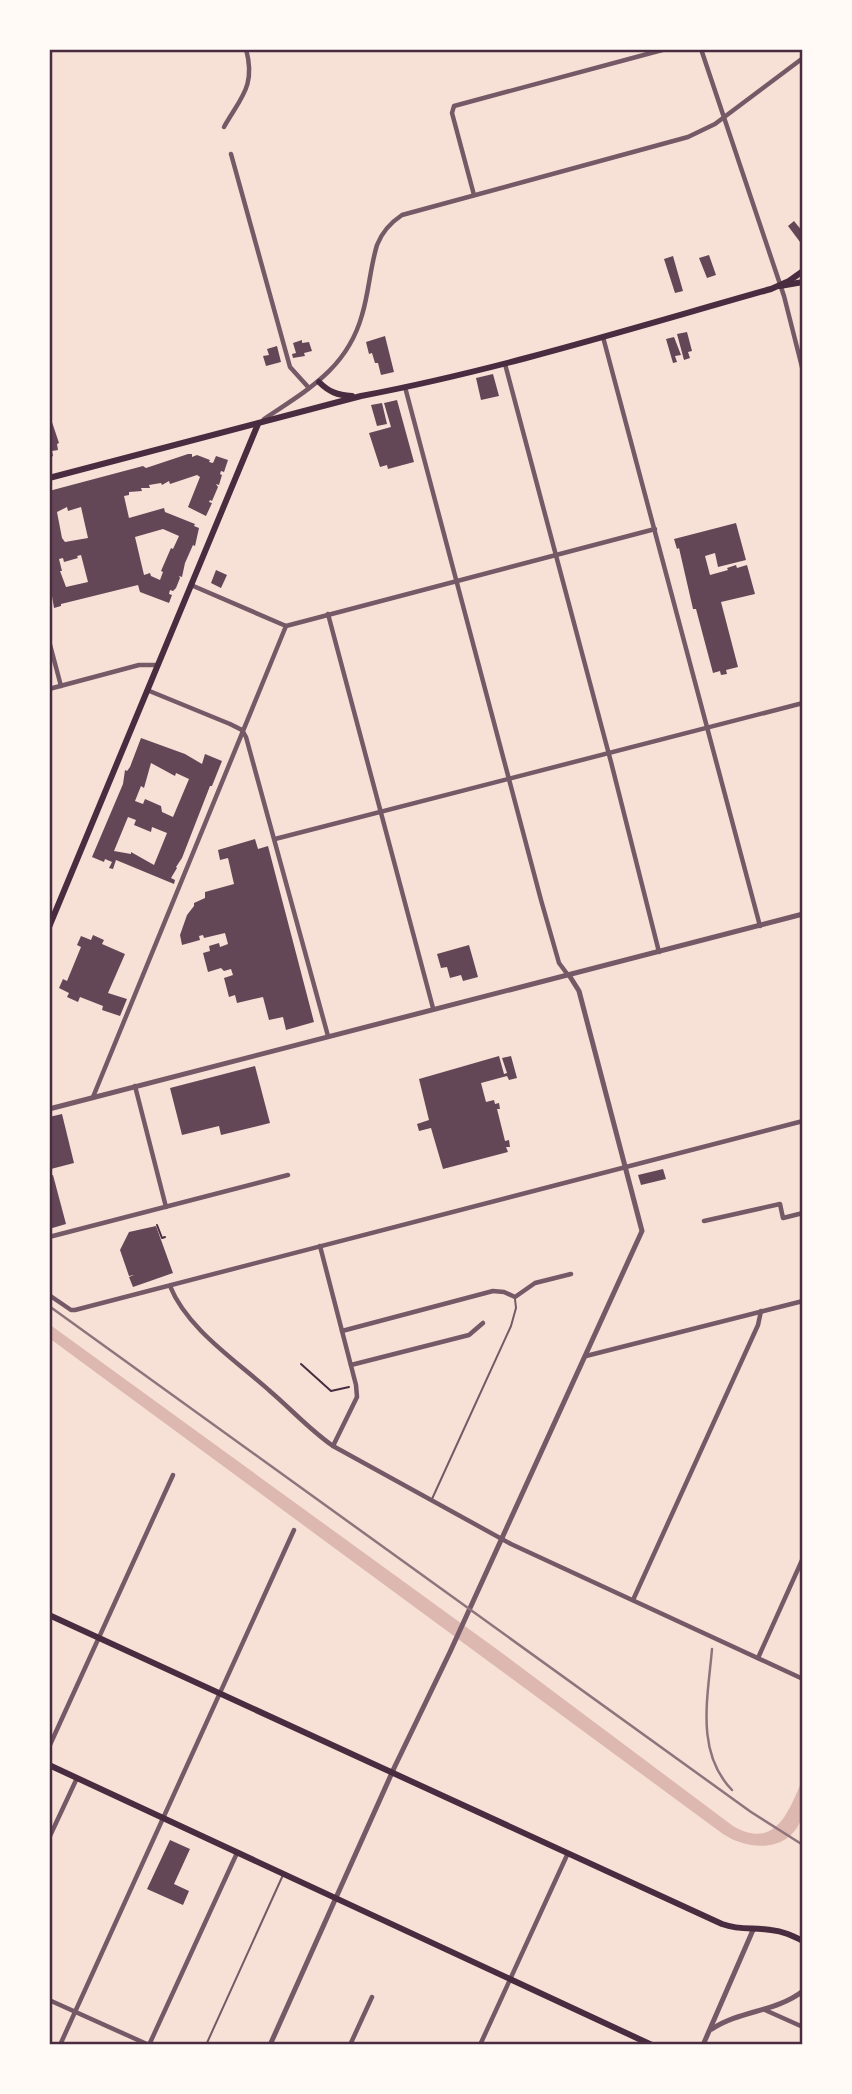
<svg xmlns="http://www.w3.org/2000/svg" width="852" height="2094" font-family="'Fira Sans',sans-serif">
	<rect width="100%" height="100%" fill="#f7e1d7"/>
	<!-- water -->
	<path fill="#dcb8b0" d="M49,1324L502,1653L733,1826C776,1851 789,1811 803,1778C803,1790 806,1806 802,1817C790,1853 749,1851 723,1834L49,1338Z"/>
	<!-- building -->
	<g fill="#644757" fill-rule="evenodd">
		<polygon points="794,221 803,232 803,246 788,226"/>
		<polygon points="709,255 716,275 707,278 699,258"/>
		<polygon points="673,256 683,291 675,293 664,259"/>
		<polygon points="687,332 692,351 688,352 690,358 684,360 677,334"/>
		<polygon points="385,336 394,372 381,375 378,363 375,363 372,353 369,354 366,342"/>
		<polygon points="674,337 681,355 675,356 677,362 673,363 666,339"/>
		<polygon points="302,340 302,343 309,342 312,351 304,353 305,356 293,358 292,354 296,353 293,343"/>
		<polygon points="277,346 281,362 266,366 263,356 269,355 267,349"/>
		<polygon points="493,374 499,396 481,400 476,378"/>
		<polygon points="397,400 414,462 388,469 387,465 380,467 369,433 391,427 384,403"/>
		<polygon points="382,403 387,424 377,426 371,405"/>
		<polygon points="49,413 59,443 57,444 58,450 52,451 53,456 49,458"/>
		<path d="M188,454H192V457L197,455L210,460L209,462L213,463L216,456L228,460L224,472L221,471L220,474L222,475L219,485L216,484L218,487L212,501L210,500L209,502L212,503L206,516L188,507L200,477L197,475L170,484L169,481L162,485L161,483L149,485L150,488H141L142,491L129,492V495L124,496L129,518L164,508L165,512L195,524L194,526L199,528L195,546L193,545L185,563L182,577L179,576L180,578L176,588L173,591L170,590L169,594L172,595L169,603L140,592L138,585L61,604V606L54,608L52,596L50,597L49,593V491L143,466L146,468ZM67,507L68,511L81,507L88,538L65,542L62,538L57,512ZM163,529L179,536L173,549L171,548L161,571L163,572L160,580L151,576L150,573L144,575L135,537ZM81,555L88,582L66,587L60,571H62L59,559L63,558L64,562L78,558L77,556Z"/>
		<polygon points="736,523 746,560 718,567 715,553 705,556 710,575 728,570 727,568 736,565 737,568 747,565 755,594 721,602 738,667 726,670 727,674 721,675 720,671 713,673 696,609 693,609 679,548 677,549 674,539"/>
		<polygon points="216,570 227,575 221,588 211,583"/>
		<path d="M141,738L185,754L202,764L205,754L222,761L212,786H210L182,858L176,867L177,868L171,878L175,880L174,884L116,860L113,869L109,868L112,862L105,859L104,862L92,857L123,784L125,770L127,771L130,767ZM151,763L175,776L176,773L189,779L173,817L162,812L161,806L145,799L143,804L135,801L141,786L144,788ZM128,817L136,820L134,825L151,832L152,827L167,833L154,865L131,852V854L114,851Z"/>
		<polygon points="255,839 258,849 268,846 314,1022 286,1030 283,1017 269,1020 263,997 237,1003 235,995 229,997 224,978 233,975 231,969 224,971 221,968 208,972 203,953 210,951 209,946 219,943 220,947 228,944 225,933 204,938 203,935 199,936 200,940 182,945 180,935 187,915 194,906 194,903 205,898 205,892 234,884 228,858 220,860 218,850"/>
		<polygon points="93,935 104,940 102,944 125,954 108,993 127,999 120,1016 102,1010 103,1006 80,997 78,1002 67,997 69,993 59,988 63,979 67,981 81,947 77,945 81,936 91,940"/>
		<polygon points="469,945 478,977 463,981 461,975 450,978 447,967 441,968 437,954"/>
		<polygon points="499,1056 504,1074 507,1073 502,1058 511,1056 517,1078 509,1080 507,1076 481,1083 486,1102 494,1100 495,1104 499,1103 500,1109 497,1109 505,1141 509,1140 510,1147 506,1147 508,1152 443,1169 431,1128 419,1131 417,1124 429,1120 419,1079"/>
		<polygon points="255,1066 270,1123 221,1135 219,1126 182,1135 170,1088"/>
		<polygon points="62,1114 74,1163 51,1169 49,1117"/>
		<polygon points="663,1169 666,1179 641,1185 638,1175"/>
		<polygon points="53,1175 66,1224 49,1229 49,1176"/>
		<polygon points="156,1226 173,1273 133,1287 129,1277 134,1275 129,1276 120,1250 129,1232"/>
		<polygon points="170,1840 190,1849 174,1884 189,1891 183,1905 147,1889"/>
	</g>
	<g fill="none" stroke-linecap="round" stroke-linejoin="round">
		<!-- path -->
		<g stroke="#4a2c40" stroke-width="2">
			<polyline points="157,1225 162,1238 165,1237"/>
			<polyline points="301,1364 331,1391 349,1387"/>
		</g>
		<!-- service -->
		<g stroke="#755966" stroke-width="2">
			<polyline points="432,1499 511,1326 516,1308 515,1299"/>
			<polyline points="206,2045 283,1875"/>
		</g>
		<!-- minor -->
		<g stroke="#755966" stroke-width="4.5">
			<polyline points="701,49 784,296 803,371"/>
			<path d="M224,127C241,97 256,86 246,49"/>
			<polyline points="231,154 290,367 309,388"/>
			<polyline points="474,195 452,113 454,106 666,49"/>
			<polyline points="603,337 760,926"/>
			<polyline points="505,364 611,762 659,952"/>
			<polyline points="405,387 541,900 559,963 568,975"/>
			<path d="M264,419C307,390 347,369 362,315C369,292 370,268 377,245C382,232 390,223 402,215L688,137L715,124L803,58"/>
			<polyline points="191,585 286,626 655,529"/>
			<polyline points="328,614 433,1008"/>
			<polyline points="49,641 61,686"/>
			<polyline points="49,689 139,665 158,665"/>
			<polyline points="147,690 230,724 242,730 246,737 328,1036"/>
			<polyline points="275,839 803,703"/>
			<polyline points="135,1086 166,1207"/>
			<polyline points="93,1097 286,626"/>
			<polyline points="704,1221 780,1204 783,1218 803,1213"/>
			<polyline points="49,1237 288,1175"/>
			<polyline points="320,1246 356,1385 357,1397 333,1446"/>
			<path d="M170,1286C187,1329 238,1362 271,1392C292,1410 310,1430 333,1446L511,1544L803,1679"/>
			<polyline points="49,1295 71,1310 75,1310 803,1121"/>
			<polyline points="342,1331 493,1291 504,1292 515,1297 535,1283 571,1274"/>
			<polyline points="586,1356 803,1301"/>
			<polyline points="351,1365 469,1335 483,1323"/>
			<polyline points="633,1600 758,1325 761,1311"/>
			<polyline points="758,1658 803,1558"/>
			<polyline points="49,1747 173,1475"/>
			<polyline points="49,1838 77,1778"/>
			<polyline points="49,2000 149,2045 237,1853"/>
			<polyline points="765,2010 803,2027"/>
			<polyline points="60,2045 294,1530"/>
			<polyline points="350,2045 372,1997"/>
			<polyline points="480,2045 568,1853"/>
		</g>
		<!-- tertiary -->
		<g stroke="#755966" stroke-width="5">
			<polyline points="49,1109 803,914"/>
			<path d="M712,2029C741,2010 776,2012 803,1991"/>
			<polyline points="270,2045 395,1766 450,1652 642,1231 579,991 569,975"/>
			<polyline points="703,2045 753,1930"/>
		</g>
		<!-- secondary -->
		<g stroke="#4a2c40" stroke-width="6">
			<polyline points="780,286 803,282"/>
			<path d="M49,1615L722,1924C742,1931 752,1927 771,1930C783,1931 793,1936 803,1941"/>
			<polyline points="49,1765 652,2045"/>
		</g>
		<!-- primary -->
		<g stroke="#4a2c40" stroke-width="6">
			<path d="M319,382C329,392 337,395 352,396"/>
			<path d="M49,478L361,396C499,370 636,327 771,289L789,281L803,271"/>
			<polyline points="49,927 258,424"/>
		</g>
		<!-- rail -->
		<g stroke="#8f747c" stroke-width="2.5">
			<polyline points="49,1306 751,1812 803,1845"/>
			<path d="M712,1649C708,1697 695,1752 732,1790"/>
		</g>
	</g>
	<!-- border -->
	<rect width="852" height="2094" fill="none" stroke="#fffaf5" stroke-width="102"/>
	<rect x="51" y="51" width="750" height="1992" fill="none" stroke="#4a2c40" stroke-width="2.5"/>
</svg>
